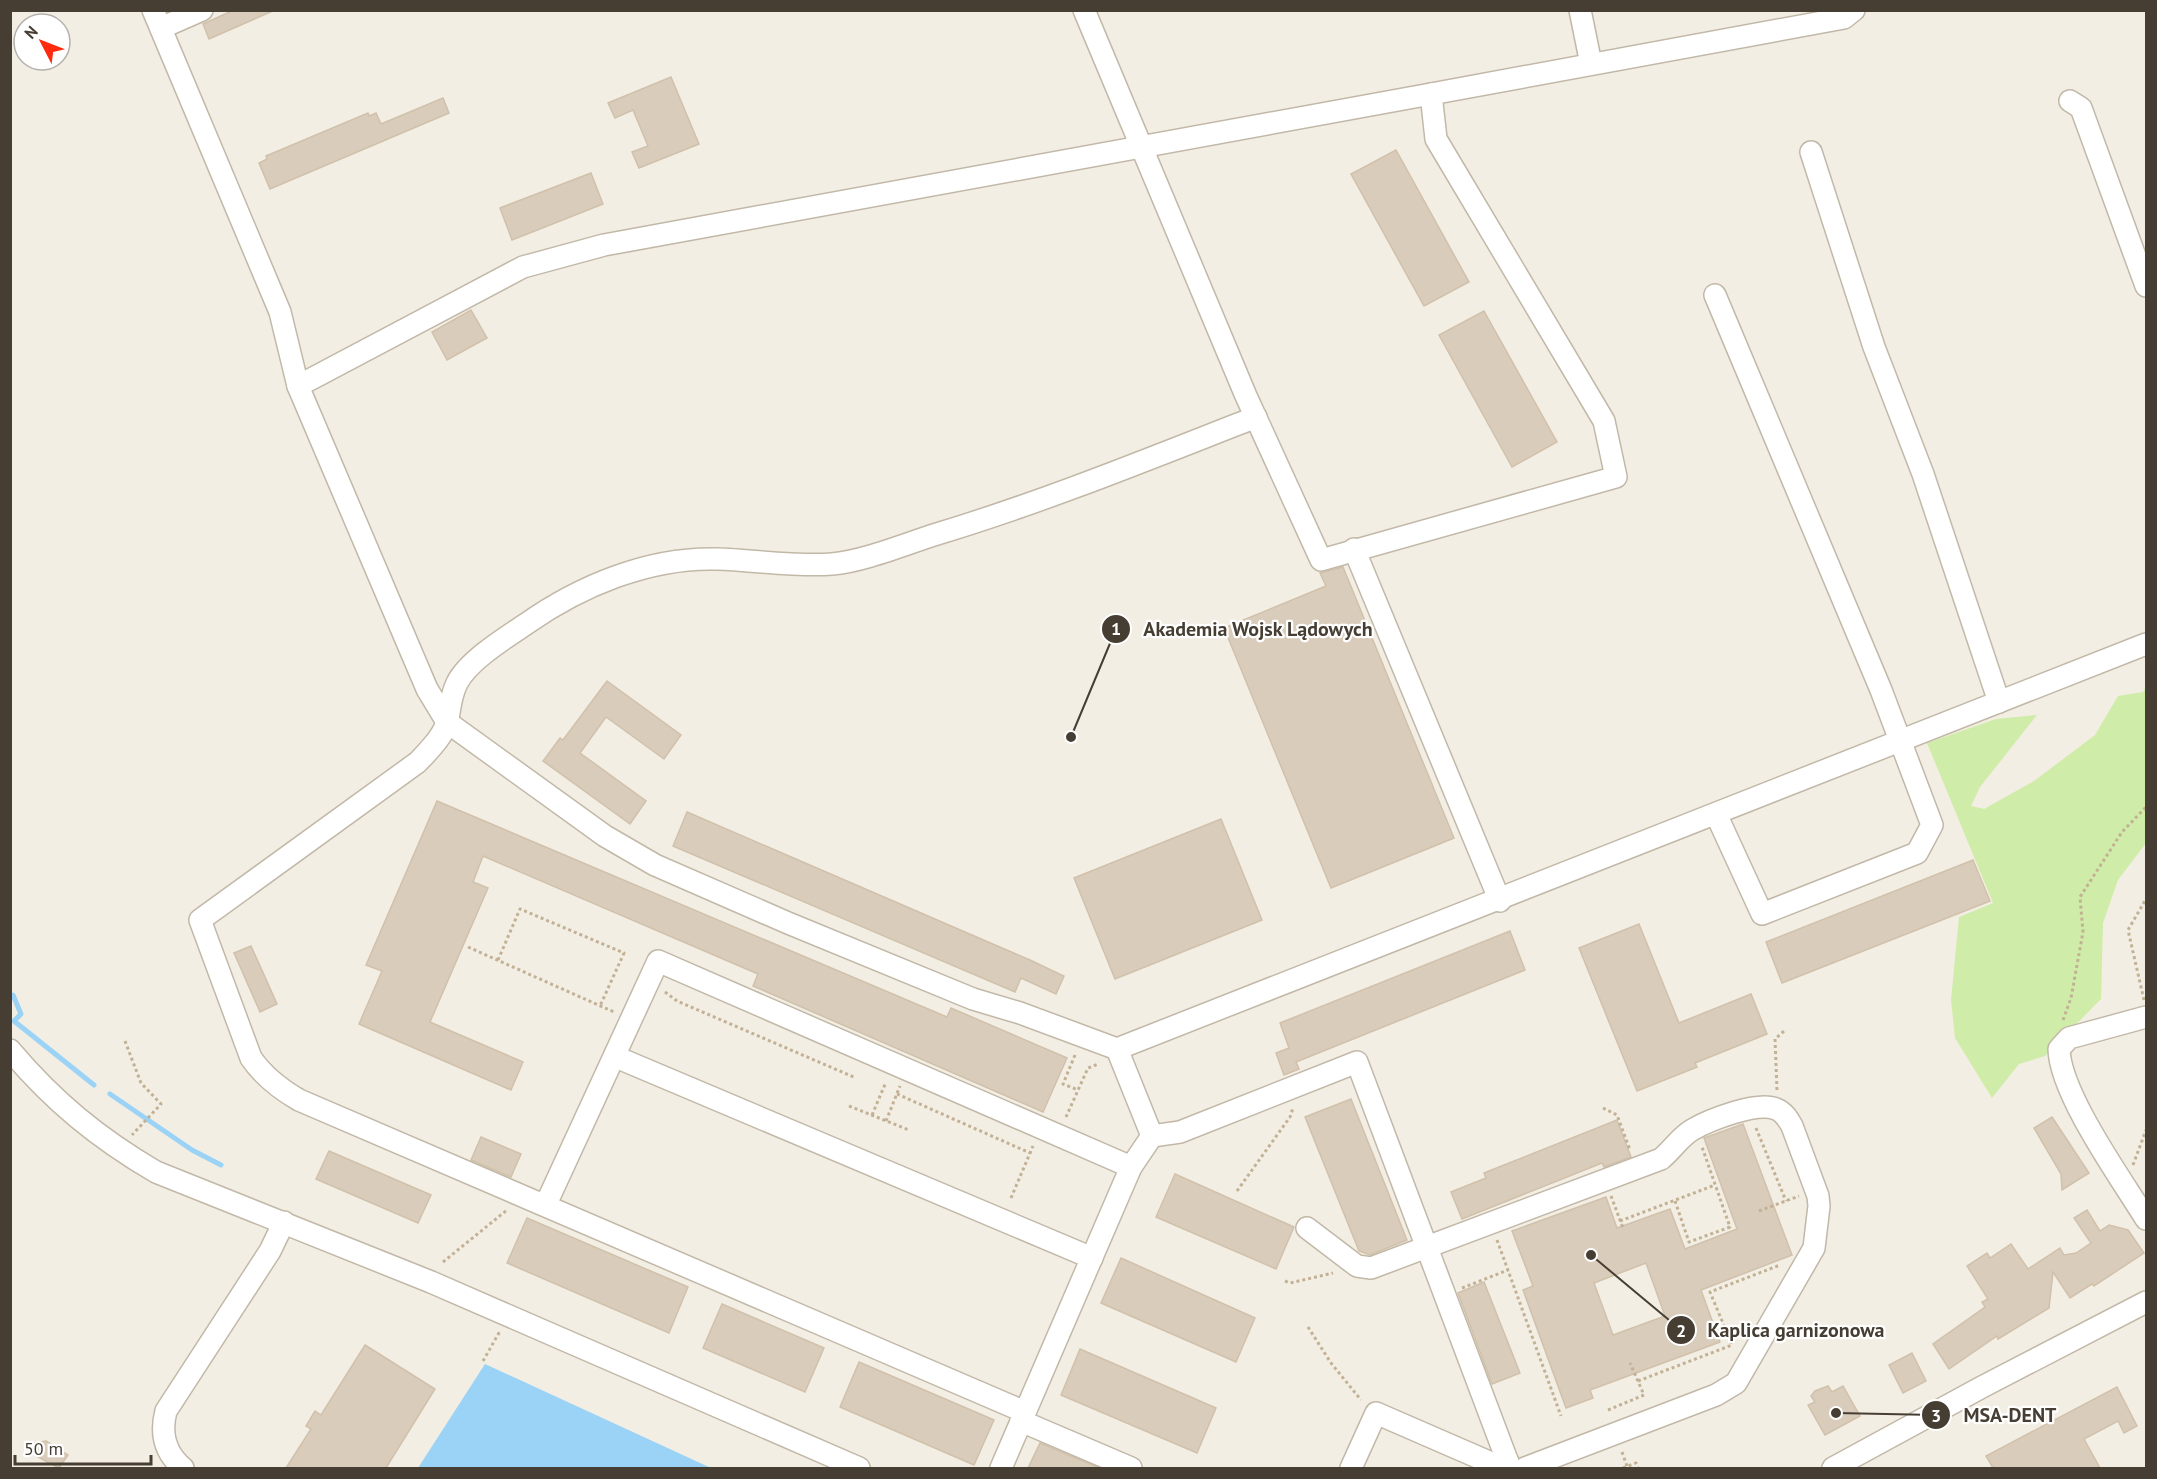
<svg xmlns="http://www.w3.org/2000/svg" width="2157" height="1479" font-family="'PT Sans',sans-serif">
	<rect width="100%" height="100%" fill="#f3eee3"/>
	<!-- green -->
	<polygon fill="#cfeca8" points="2146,686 2146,843 2118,880 2103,923 2101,999 2045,1056 2019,1064 1992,1098 1955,1038 1951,1000 1959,917 1993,903 1927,743 1996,719 2037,715 1980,787 1971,806 1984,809 2034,781 2095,735 2118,696 2143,692"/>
	<!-- water -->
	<polygon fill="#9ad3f6" points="485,1364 711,1468 418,1468"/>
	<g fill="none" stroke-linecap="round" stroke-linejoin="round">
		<!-- stream -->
		<g stroke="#9ad3f6" stroke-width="5">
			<polyline points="13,995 21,1014 14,1021 94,1085"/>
			<polyline points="110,1094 192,1150 221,1165"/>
		</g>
	</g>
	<!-- building -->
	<g fill="#d9ccbb" stroke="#d1c1ab" stroke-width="1.5" fill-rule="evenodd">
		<polygon points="234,10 275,10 209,39 203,24"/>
		<polygon points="671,77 699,144 639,168 632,152 648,146 633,110 615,118 608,103"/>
		<polygon points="443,98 449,113 270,189 259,163 267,159 266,156 368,113 369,116 376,113 381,124"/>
		<polygon points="1396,150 1469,282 1424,306 1351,174"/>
		<polygon points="591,173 603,204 512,240 500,208"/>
		<polygon points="471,310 487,338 447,360 432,332"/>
		<polygon points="1484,311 1557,442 1512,467 1439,335"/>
		<polygon points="1343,567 1454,838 1331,888 1224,628 1326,586 1320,573"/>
		<polygon points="607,681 681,735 664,759 606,717 580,753 646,801 630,824 543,761 560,738 563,740"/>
		<polygon points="437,801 947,1017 951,1008 1067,1058 1043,1112 753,986 758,974 483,856 473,882 488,888 430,1022 523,1062 511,1090 359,1024 382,971 366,965"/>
		<polygon points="687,812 1030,960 1064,976 1056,994 1021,978 1015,992 673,846"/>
		<polygon points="1221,819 1262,920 1115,979 1074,878"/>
		<polygon points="1973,860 1990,901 1782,983 1766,942"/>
		<polygon points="1639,924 1679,1023 1751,994 1767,1034 1695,1063 1697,1067 1637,1091 1579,948"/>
		<polygon points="1510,931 1525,970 1296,1062 1299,1069 1284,1075 1276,1053 1289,1048 1280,1023"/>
		<polygon points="251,946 277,1004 260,1012 234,953"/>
		<polygon points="1351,1099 1407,1240 1370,1255 1359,1251 1305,1117"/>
		<polygon points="2052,1117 2089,1173 2062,1190 2061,1174 2034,1128"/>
		<polygon points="1617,1120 1631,1157 1604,1167 1602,1163 1462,1219 1451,1192 1486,1178 1484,1173"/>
		<path d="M1743,1124L1792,1255L1701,1290L1720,1342L1590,1390L1593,1398L1566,1408L1523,1290L1533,1286L1512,1231L1606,1197L1617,1228L1670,1209L1685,1249L1737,1229L1704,1138ZM1646,1263L1665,1316L1613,1335L1594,1283Z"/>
		<polygon points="481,1137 521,1154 511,1177 471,1160"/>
		<polygon points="329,1151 431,1195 418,1223 316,1179"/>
		<polygon points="1175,1174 1294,1227 1276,1269 1156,1217"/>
		<polygon points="2087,1210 2100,1231 2109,1225 2128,1230 2144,1253 2094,1286 2092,1284 2070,1298 2053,1272 2049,1308 1998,1339 1997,1336 1949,1369 1933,1344 1985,1307 1982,1302 1988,1299 1967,1266 1987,1253 1990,1258 2011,1244 2028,1269 2060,1248 2064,1255 2076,1253 2091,1243 2074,1218"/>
		<polygon points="527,1218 688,1287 669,1333 507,1263"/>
		<polygon points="1121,1258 1255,1318 1236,1362 1101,1303"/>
		<polygon points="1484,1282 1520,1373 1492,1384 1458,1293"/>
		<polygon points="722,1304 824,1348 805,1392 703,1348"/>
		<polygon points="365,1345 435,1389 386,1468 286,1468 311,1429 306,1426 315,1411 321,1415"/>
		<polygon points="1080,1349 1216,1408 1197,1453 1061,1395"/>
		<polygon points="1912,1353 1926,1381 1903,1393 1889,1365"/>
		<polygon points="859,1362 994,1420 974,1465 840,1407"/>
		<polygon points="1828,1386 1832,1392 1843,1386 1860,1416 1825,1435 1808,1405 1815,1402 1811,1396 1815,1391"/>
		<polygon points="2117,1387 2137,1426 2124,1433 2118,1421 2084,1439 2100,1468 1993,1468 1986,1456"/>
		<polygon points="46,1441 68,1455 59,1468 36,1456 31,1443"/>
		<polygon points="1040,1443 1100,1468 1028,1468"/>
	</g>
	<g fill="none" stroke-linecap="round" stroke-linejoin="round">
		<!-- minor casing -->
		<g stroke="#c2b8a8" stroke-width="24">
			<g id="minor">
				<polyline points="153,10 280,312 298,386 427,689 447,722 605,836 655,865 788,923 973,999 1020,1013 1117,1049"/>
				<polyline points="1084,10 1246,396 1321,560 1616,477 1604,421 1436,139 1431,94 1844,18 1854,10"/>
				<polyline points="1580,10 1591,64"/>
				<polyline points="161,28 202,10"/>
				<polyline points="2070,101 2081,108 2146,286"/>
				<polyline points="1811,152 1874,347 1923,474 1999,702"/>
				<polyline points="1715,295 1881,690 1932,825 1917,853 1762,914 1716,814"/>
				<polyline points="298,386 523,267 604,245 1431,94"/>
				<polyline points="1354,549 1500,901"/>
				<path d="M2146,1017L2069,1038L2059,1049C2060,1094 2122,1180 2146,1219"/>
				<path d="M10,1050C54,1102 98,1138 156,1172L431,1282L859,1468"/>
				<polyline points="616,1057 1092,1258"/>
				<polyline points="1152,1136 1180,1132 1357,1062 1510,1468"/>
				<polyline points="546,1204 658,961 1131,1167"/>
				<path d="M1307,1228L1357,1266L1371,1268L1661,1159C1672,1150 1680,1137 1692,1130C1709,1120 1757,1101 1776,1109C1784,1112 1788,1119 1792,1126L1818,1196L1819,1206L1814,1248L1736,1383L1716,1395L1525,1468"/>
				<path d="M1025,1412L299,1100C280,1089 264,1077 251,1058L200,920L418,762C429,750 444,736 448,719C450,707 451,695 457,683C468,661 505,638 526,624C580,586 649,557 717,559C753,560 797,567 832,564C865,561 905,544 937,534C1046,501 1151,458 1256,417"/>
				<polyline points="1021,1421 1131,1468"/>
				<path d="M183,1468C165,1453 160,1434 166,1411L270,1251L284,1222"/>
				<polyline points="1001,1468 1131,1167 1152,1136 1117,1049 2146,644"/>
				<polyline points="1351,1468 1376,1413 1498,1466 1508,1462"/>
				<polyline points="1833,1468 1982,1387 2146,1302"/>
			</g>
		</g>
		<!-- path -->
		<g stroke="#c2b195" stroke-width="3" stroke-dasharray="3 3" stroke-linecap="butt">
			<polyline points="468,947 614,1012"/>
			<polyline points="498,960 520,909 624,953 600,1006"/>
			<polyline points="665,992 677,1001 856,1078"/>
			<polyline points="2144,1000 2128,930 2146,899"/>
			<polyline points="2063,1020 2071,998 2083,932 2080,897 2122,832 2146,807"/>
			<polyline points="125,1041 141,1083 161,1104 132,1135"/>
			<polyline points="1075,1055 1063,1084 1078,1090"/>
			<polyline points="1777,1090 1775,1039 1784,1031"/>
			<polyline points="897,1094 1030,1153"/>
			<polyline points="849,1106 909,1130"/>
			<polyline points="1603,1108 1617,1115 1630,1150"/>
			<polyline points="872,1115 886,1082"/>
			<polyline points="1066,1117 1088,1068 1098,1064"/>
			<polyline points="886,1121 900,1086"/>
			<polyline points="1756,1128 1786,1201"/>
			<polyline points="2133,1165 2146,1130"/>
			<polyline points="1237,1191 1290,1117 1293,1108"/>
			<polyline points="1611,1196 1623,1228"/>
			<polyline points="1011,1198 1033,1146"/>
			<polyline points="1675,1201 1689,1242 1730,1227 1702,1147"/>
			<polyline points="1759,1211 1799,1196"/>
			<polyline points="1620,1221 1715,1185"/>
			<polyline points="1497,1240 1561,1416"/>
			<polyline points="443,1262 507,1210"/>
			<polyline points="1285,1281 1290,1283 1333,1273"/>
			<polyline points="1462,1288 1508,1270"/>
			<polyline points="1308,1327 1331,1363 1361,1400"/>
			<polyline points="483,1361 500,1331"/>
			<polyline points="1638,1381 1732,1345 1710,1292 1780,1265"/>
			<polyline points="1608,1410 1644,1395 1630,1363"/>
			<polyline points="1622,1452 1627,1466"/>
			<polyline points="1623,1468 1636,1463 1638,1468"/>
		</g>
		<!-- minor -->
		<use href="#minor" stroke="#fff" stroke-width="21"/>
	</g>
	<!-- callouts -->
	<path fill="none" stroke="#463e33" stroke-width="2" d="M1071 737L1116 629M1591 1255L1681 1330M1836 1413L1936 1415"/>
	<g fill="#463e33" stroke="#fff" stroke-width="2">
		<circle cx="1071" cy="737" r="6"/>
		<circle cx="1591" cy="1255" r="6"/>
		<circle cx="1836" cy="1413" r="6"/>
		<circle cx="1116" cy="629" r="15"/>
		<circle cx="1681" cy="1330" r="15"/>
		<circle cx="1936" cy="1415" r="15"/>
	</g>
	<g font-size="18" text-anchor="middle" font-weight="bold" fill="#fff">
		<text x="1116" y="635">1</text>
		<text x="1681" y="1337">2</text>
		<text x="1936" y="1422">3</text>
	</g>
	<g font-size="20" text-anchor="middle" font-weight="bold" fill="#463e33" stroke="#fff" stroke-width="4.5" stroke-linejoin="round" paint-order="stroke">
		<text x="1258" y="636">Akademia Wojsk Lądowych</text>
		<text x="1796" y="1337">Kaplica garnizonowa</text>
		<text x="2010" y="1422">MSA-DENT</text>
	</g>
	<!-- border -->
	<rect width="2157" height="1479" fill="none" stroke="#463e33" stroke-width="24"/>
	<!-- north arrow -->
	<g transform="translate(42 42) rotate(312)"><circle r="28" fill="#ffffff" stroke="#b5b2ad" stroke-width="1.5"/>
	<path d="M0-4.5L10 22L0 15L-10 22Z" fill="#ff2b0f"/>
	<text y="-9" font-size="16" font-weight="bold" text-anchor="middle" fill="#463e33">N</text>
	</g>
	<!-- scale -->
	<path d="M15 1455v9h136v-9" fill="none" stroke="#463e33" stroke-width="3"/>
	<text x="24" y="1455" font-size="18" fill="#463e33" stroke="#ffffff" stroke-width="4.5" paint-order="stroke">50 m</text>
</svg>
